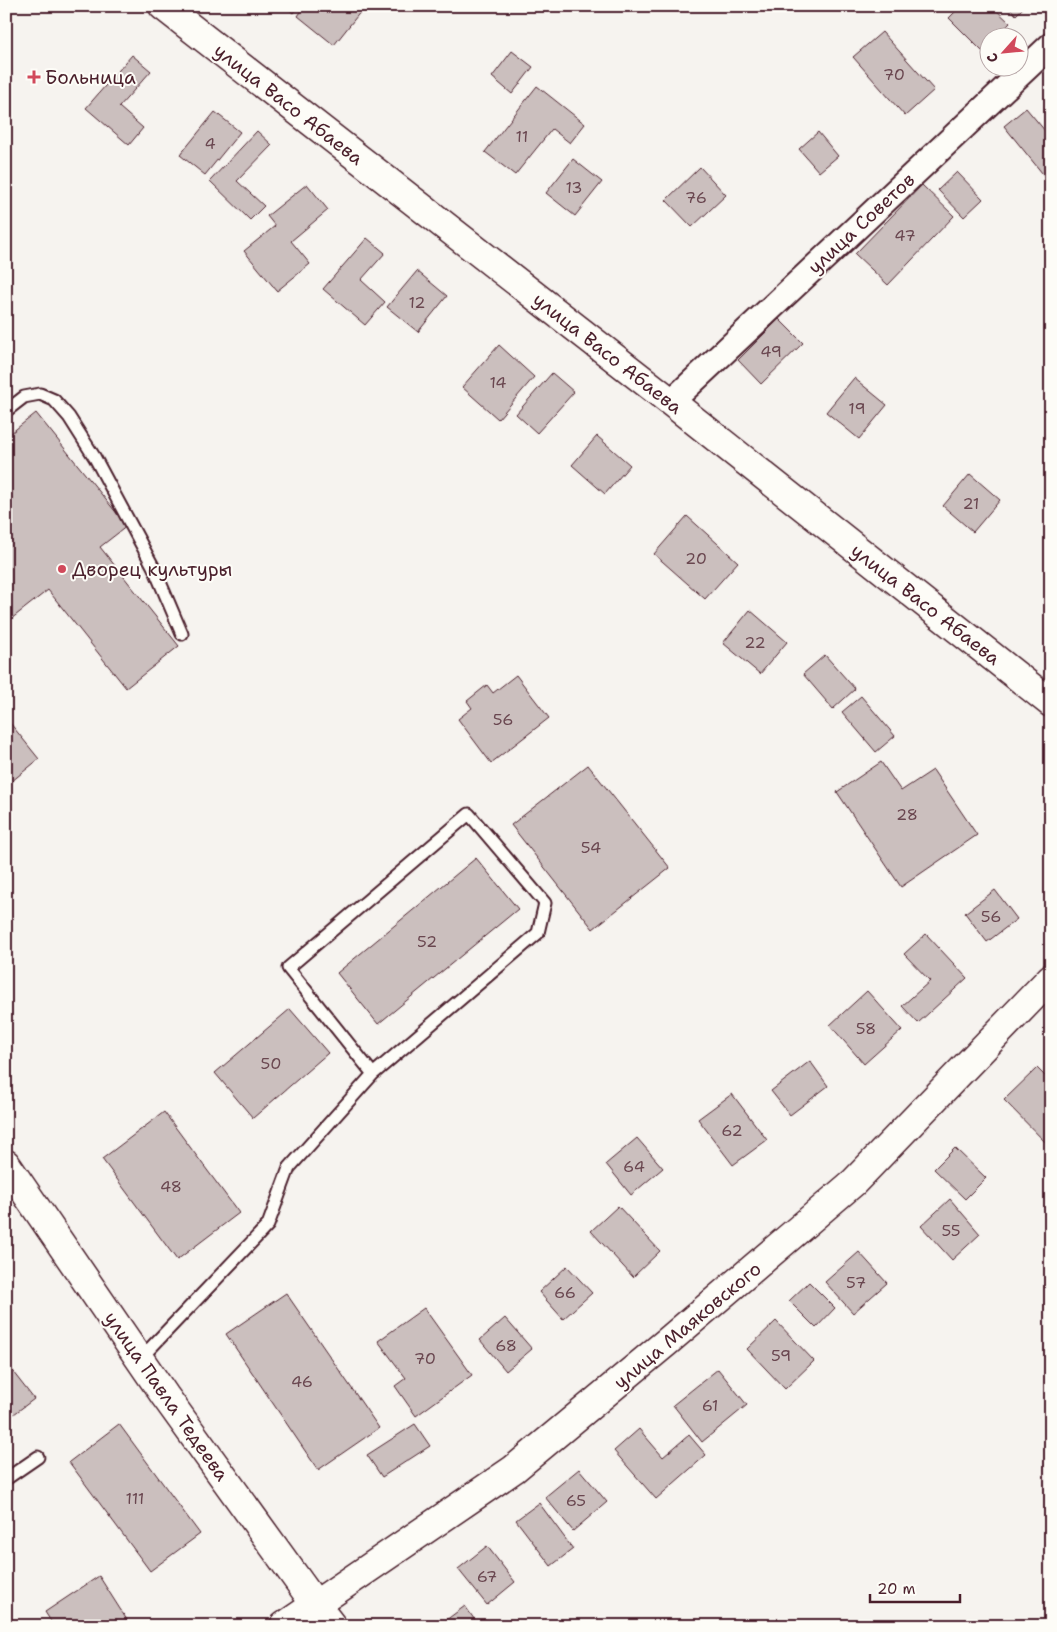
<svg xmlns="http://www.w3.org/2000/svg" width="1057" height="1632" font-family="'Shantell Sans',sans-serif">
	<rect width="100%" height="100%" fill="#f6f3ef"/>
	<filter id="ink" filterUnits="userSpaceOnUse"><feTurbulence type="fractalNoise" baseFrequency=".02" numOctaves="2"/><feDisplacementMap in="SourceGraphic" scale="10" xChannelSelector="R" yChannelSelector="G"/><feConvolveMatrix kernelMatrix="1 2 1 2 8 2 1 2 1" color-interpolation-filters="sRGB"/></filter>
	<g filter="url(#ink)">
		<!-- building -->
		<g fill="#cbbfbe" stroke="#4a1f2b">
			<polygon points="285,6 298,6 293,13"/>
			<polygon points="305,6 365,6 334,45 298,16"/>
			<polygon points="961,6 992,6 1010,23 995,38 990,38 990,43 982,51 949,18"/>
			<polygon points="1008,6 1025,6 1016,15"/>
			<polygon points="882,32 934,90 905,116 853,57"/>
			<polygon points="512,51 533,67 512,94 492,77"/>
			<polygon points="132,55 151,71 119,107 143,128 129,145 86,108"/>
			<polygon points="537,86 585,124 570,143 552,129 515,175 485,152"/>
			<polygon points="1026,108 1051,138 1051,184 1004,126"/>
			<polygon points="215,112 240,132 205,175 180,155"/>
			<polygon points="257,131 272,145 237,181 264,206 250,220 210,181"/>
			<polygon points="818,132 838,156 819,172 799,149"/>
			<polygon points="573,159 602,182 575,216 546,193"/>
			<polygon points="700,167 726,195 692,227 666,200"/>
			<polygon points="957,172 983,199 964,217 938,190"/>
			<polygon points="307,184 328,210 291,241 310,264 277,291 244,251 275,226 267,216"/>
			<polygon points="922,185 954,216 888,285 855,254"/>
			<polygon points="367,238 385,253 361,280 385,302 365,325 323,289"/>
			<polygon points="417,271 447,296 418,332 387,307"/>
			<polygon points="779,319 803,343 761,384 738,360"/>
			<polygon points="499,345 534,377 498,419 462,387"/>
			<polygon points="552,373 574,392 537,433 516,414"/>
			<polygon points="854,378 887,405 859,439 826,412"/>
			<polygon points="36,413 127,526 100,547 179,646 126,688 48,590 6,623 6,437"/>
			<polygon points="597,436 630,465 605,494 572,465"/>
			<polygon points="970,474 1000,500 973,532 943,506"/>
			<polygon points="687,516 738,562 705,599 654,554"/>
			<polygon points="750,610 787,642 760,674 723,643"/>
			<polygon points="825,655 855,689 833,709 803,674"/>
			<polygon points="516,675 549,718 491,763 458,719 472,708 467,701 487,685 493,693"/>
			<polygon points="861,696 895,736 876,752 842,712"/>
			<polygon points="6,718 39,759 6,786"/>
			<polygon points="881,762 901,791 933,770 977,835 901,887 837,792"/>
			<polygon points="588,765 670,868 593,929 511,825"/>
			<polygon points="476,858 518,909 378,1024 337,973"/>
			<polygon points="995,890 1017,919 987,942 965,913"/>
			<polygon points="926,934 967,978 918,1023 902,1006 930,981 904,954"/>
			<polygon points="867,991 902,1030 864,1064 830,1025"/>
			<polygon points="290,1009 328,1053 253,1118 215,1073"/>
			<polygon points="810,1061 828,1086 790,1115 771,1091"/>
			<polygon points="1037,1068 1051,1082 1051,1148 1004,1100"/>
			<polygon points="732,1094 767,1140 733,1165 698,1119"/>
			<polygon points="164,1112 239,1213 177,1260 102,1159"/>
			<polygon points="637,1138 663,1168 631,1195 606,1164"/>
			<polygon points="955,1148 986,1178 965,1199 934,1169"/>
			<polygon points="950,1199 980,1234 952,1260 921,1226"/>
			<polygon points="618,1206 660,1251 633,1277 591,1231"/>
			<polygon points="859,1252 887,1283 853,1313 825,1282"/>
			<polygon points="567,1266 592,1293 563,1319 539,1292"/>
			<polygon points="809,1282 835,1308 816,1328 789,1301"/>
			<polygon points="286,1293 379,1428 318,1470 226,1334"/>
			<polygon points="424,1308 472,1375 416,1416 395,1386 406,1378 378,1341"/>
			<polygon points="505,1318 532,1349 506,1371 480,1340"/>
			<polygon points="776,1321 814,1361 785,1389 747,1349"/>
			<polygon points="6,1363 34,1399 6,1420"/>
			<polygon points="718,1369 747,1405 702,1442 673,1405"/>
			<polygon points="119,1424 200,1534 150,1571 69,1462"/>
			<polygon points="415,1424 430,1446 382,1477 367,1455"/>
			<polygon points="639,1429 663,1457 689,1435 706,1455 656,1499 614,1451"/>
			<polygon points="579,1469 607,1502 573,1531 545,1497"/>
			<polygon points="539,1503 573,1549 551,1566 516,1520"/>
			<polygon points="487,1546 515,1582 487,1605 458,1569"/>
			<polygon points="99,1576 127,1620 119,1626 54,1626 45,1612"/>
			<polygon points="465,1606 479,1626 438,1626"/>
		</g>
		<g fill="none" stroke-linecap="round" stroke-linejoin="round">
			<!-- service casing -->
			<g stroke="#4a1f2b" stroke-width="15">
				<g id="service">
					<polyline points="6,411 24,397 40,394 54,400 69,417 95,458 154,568 182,634"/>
					<polyline points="140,1359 268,1225 289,1168 373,1074 538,933 545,903 469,814 288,968 373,1074"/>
					<polyline points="6,1479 38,1457"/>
				</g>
			</g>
			<!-- minor casing -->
			<g stroke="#4a1f2b" stroke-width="28">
				<polyline id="minor" points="671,402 1051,45"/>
			</g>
			<!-- tertiary casing -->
			<g stroke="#4a1f2b" stroke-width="31">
				<polyline id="tertiary" points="284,1626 514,1469 668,1341 854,1182 1051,978"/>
			</g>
			<!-- secondary casing -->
			<g stroke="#4a1f2b" stroke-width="31">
				<g id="secondary">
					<polyline points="163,6 671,402 1051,703"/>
					<polyline points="6,1164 165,1396 315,1604 332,1626"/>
				</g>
			</g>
			<!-- service -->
			<use href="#service" stroke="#fdfcf7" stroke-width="11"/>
			<!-- minor -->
			<use href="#minor" stroke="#fdfcf7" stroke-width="24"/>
			<!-- tertiary -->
			<use href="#tertiary" stroke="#fdfcf7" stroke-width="28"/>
			<!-- secondary -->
			<use href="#secondary" stroke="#fdfcf7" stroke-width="28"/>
		</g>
	</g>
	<!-- markers -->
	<g fill="#d1495b" stroke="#fdfcf7" stroke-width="2">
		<path d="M31.5 69.5h5v5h5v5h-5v5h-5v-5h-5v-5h5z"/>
		<circle cx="62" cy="569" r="5"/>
	</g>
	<g text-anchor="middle" stroke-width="4" stroke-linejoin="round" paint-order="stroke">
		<!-- number labels -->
		<g font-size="16" fill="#6a4750">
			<text x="894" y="80">70</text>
			<text x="522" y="142">11</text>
			<text x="210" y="149">4</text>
			<text x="574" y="193">13</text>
			<text x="696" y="203">76</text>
			<text x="905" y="241">47</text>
			<text x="417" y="308">12</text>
			<text x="771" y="357">49</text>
			<text x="498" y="388">14</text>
			<text x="857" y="414">19</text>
			<text x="971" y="509">21</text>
			<text x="696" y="564">20</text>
			<text x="755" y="648">22</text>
			<text x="503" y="725">56</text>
			<text x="907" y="820">28</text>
			<text x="591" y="853">54</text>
			<text x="991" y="922">56</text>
			<text x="427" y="947">52</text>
			<text x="866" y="1034">58</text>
			<text x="271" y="1069">50</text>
			<text x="732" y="1136">62</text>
			<text x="634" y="1172">64</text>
			<text x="171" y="1192">48</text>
			<text x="951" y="1236">55</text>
			<text x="856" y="1288">57</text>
			<text x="565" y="1298">66</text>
			<text x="506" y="1351">68</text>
			<text x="781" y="1361">59</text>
			<text x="425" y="1364">70</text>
			<text x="302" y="1387">46</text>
			<text x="710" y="1411">61</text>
			<text x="135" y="1504">111</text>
			<text x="576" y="1506">65</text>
			<text x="487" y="1582">67</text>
		</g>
		<!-- poi labels -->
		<g font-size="19" fill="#4a1f2b" stroke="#fdfcf7" text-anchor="start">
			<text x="45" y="84">Больница</text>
			<text x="72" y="576">Дворец культуры</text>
		</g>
		<!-- street labels -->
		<g font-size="19" fill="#4a1f2b" stroke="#fdfcf7">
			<text transform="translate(289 104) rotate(38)" y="7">улица Васо Абаева</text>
			<text transform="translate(861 223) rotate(-43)" y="7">улица Советов</text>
			<text transform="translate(608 353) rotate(38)" y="7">улица Васо Абаева</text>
			<text transform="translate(926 604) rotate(38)" y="7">улица Васо Абаева</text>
			<text transform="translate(687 1325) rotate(-40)" y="7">улица Маяковского</text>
			<text transform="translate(167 1396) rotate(55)" y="7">улица Павла Тедеева</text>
		</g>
	</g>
	<!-- margin -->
	<rect width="1057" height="1632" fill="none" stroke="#fdfcf7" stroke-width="25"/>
	<rect x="12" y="12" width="1032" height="1607" fill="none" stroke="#4a1f2b" stroke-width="2" filter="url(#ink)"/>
	<!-- north arrow -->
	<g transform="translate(1004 52) rotate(243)"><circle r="24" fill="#fdfcf7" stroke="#b5a4a5"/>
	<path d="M0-4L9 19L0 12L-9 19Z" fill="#d1495b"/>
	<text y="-8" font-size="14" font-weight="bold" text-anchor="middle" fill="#4a1f2b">С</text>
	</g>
	<!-- scale -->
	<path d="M870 1594v8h90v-8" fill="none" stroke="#4a1f2b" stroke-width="2.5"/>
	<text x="877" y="1594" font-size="15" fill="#4a1f2b" stroke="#fdfcf7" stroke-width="4" paint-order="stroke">20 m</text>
</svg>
